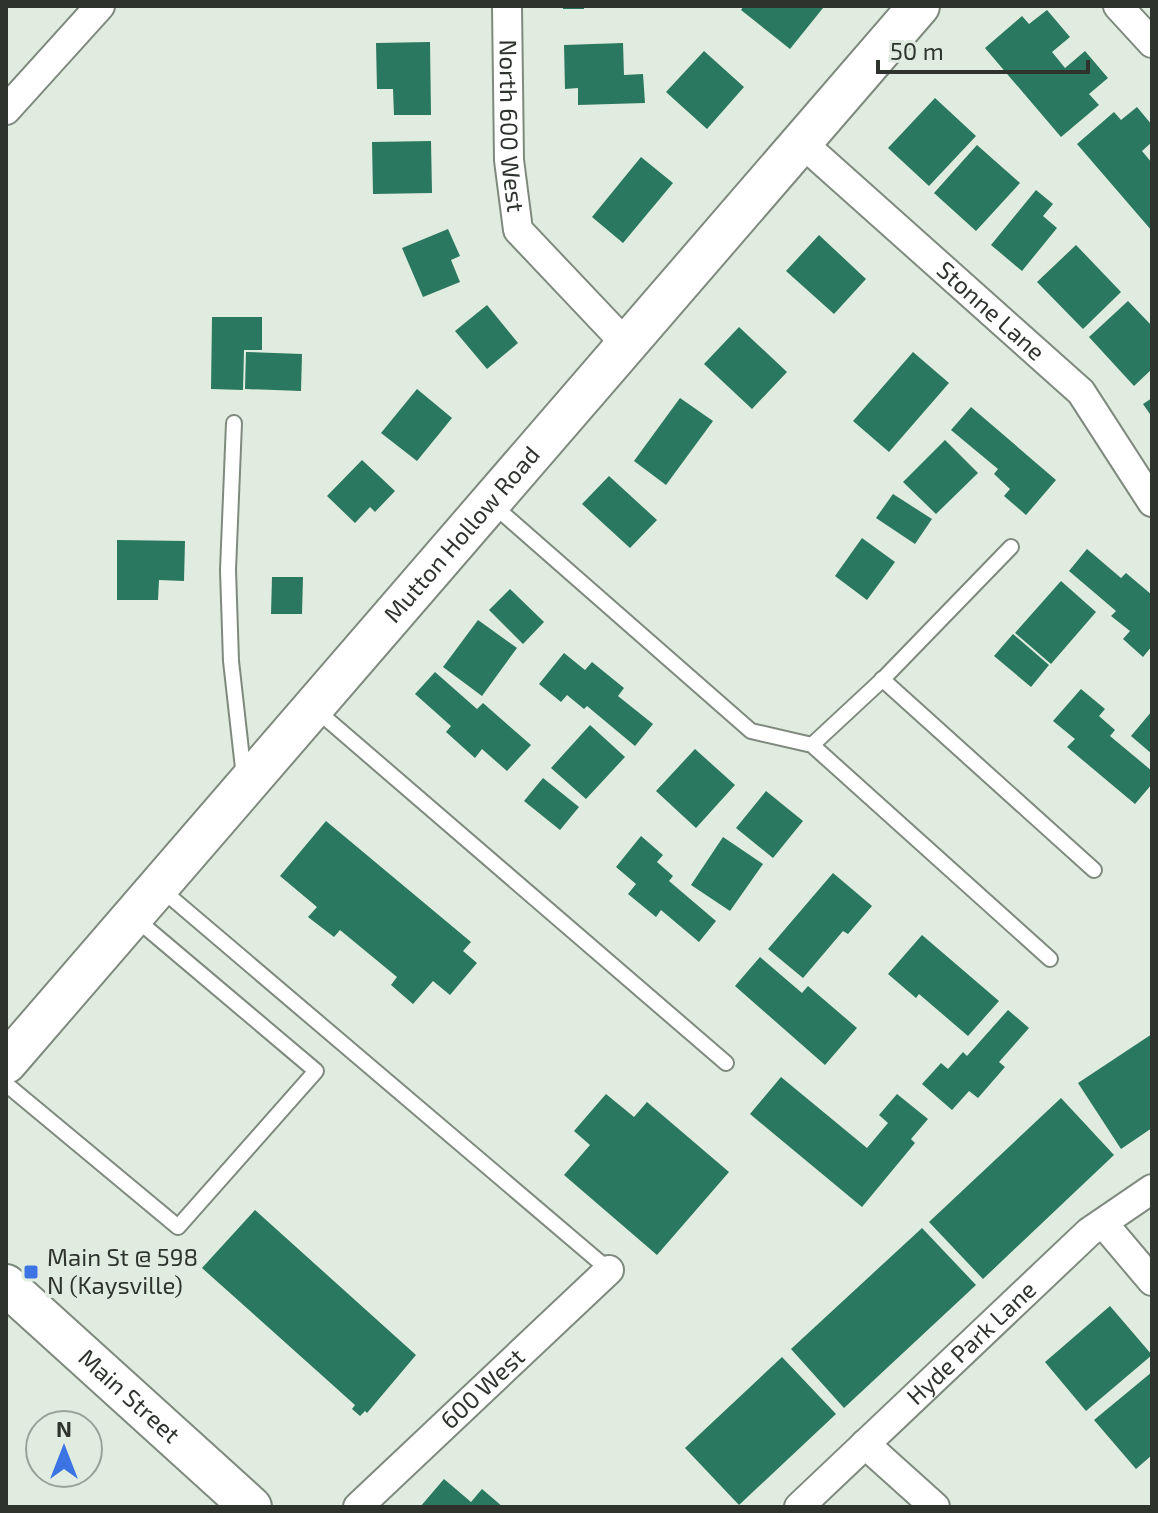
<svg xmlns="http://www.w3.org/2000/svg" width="1158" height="1513" font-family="'Exo 2',sans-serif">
	<rect width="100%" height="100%" fill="#e0ecdf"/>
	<!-- building -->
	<g fill="#2a785f">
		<rect x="563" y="6" width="21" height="3"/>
		<polygon points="744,6 820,6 823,8 790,49 741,10"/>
		<polygon points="1047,10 1070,37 1052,52 1065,68 1085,51 1108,78 1089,94 1099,105 1061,137 985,48 1022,16 1029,24"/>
		<polygon points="430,42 431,115 394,115 393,89 377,89 376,43"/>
		<polygon points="623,43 624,75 643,74 645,103 578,105 578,88 565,89 564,45"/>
		<polygon points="704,51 744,87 707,129 666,92"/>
		<polygon points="935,98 976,136 929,186 888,148"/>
		<polygon points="1137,107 1152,125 1152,142 1142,151 1152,163 1152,231 1077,144 1114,112 1121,120"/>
		<polygon points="431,141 432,193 373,194 372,142"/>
		<polygon points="977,145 1020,183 976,231 934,193"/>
		<polygon points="641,157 673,183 623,243 592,217"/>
		<polygon points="1036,190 1053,204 1043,216 1057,228 1022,271 991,245"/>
		<polygon points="448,229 460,256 451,260 460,282 423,297 402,248"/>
		<polygon points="819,235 866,279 834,314 786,271"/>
		<polygon points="1076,245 1121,292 1083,329 1037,282"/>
		<polygon points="1128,301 1152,326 1152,369 1134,386 1089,337"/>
		<polygon points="487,305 518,343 487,369 455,331"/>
		<polygon points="212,317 262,317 262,350 244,350 243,390 211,389"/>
		<polygon points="739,327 787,372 752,409 704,364"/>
		<polygon points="246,352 302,354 301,391 245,389"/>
		<polygon points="913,352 949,383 889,452 853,421"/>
		<polygon points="417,389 452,418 417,461 381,433"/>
		<polygon points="680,398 713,421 666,485 634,461"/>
		<polygon points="1152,398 1152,417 1143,404"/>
		<polygon points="971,407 1056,480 1026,515 1004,496 1010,489 994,474 998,469 951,430"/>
		<polygon points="945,440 978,473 936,514 903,482"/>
		<polygon points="362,460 395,491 375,512 370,507 355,523 327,496"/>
		<polygon points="609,476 657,520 630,548 582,504"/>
		<polygon points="893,494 932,519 915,544 876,518"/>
		<polygon points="862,538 895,562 867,600 835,576"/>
		<polygon points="117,540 185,541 184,581 159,580 158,600 117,600"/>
		<polygon points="1087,549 1121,578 1126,573 1152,595 1152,646 1143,657 1123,639 1130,631 1111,616 1116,611 1069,571"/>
		<polygon points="272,577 303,577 302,614 271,614"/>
		<polygon points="1061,581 1096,612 1051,664 1015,633"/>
		<polygon points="510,589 544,622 523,644 489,610"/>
		<polygon points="478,620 517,648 482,696 443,667"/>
		<polygon points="1013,634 1049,665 1031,687 994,656"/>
		<polygon points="564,653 585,670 592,662 624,688 618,696 653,724 635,746 587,706 584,709 567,695 561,702 539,684"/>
		<polygon points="435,672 477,709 483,703 531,745 507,771 482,749 475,758 446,732 451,726 415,694"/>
		<polygon points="1081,689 1105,709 1099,716 1115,730 1110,736 1152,771 1152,784 1135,804 1067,747 1075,739 1053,721"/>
		<polygon points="1152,711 1152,754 1131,736"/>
		<polygon points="590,725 625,757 586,799 551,768"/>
		<polygon points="695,749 735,785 696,828 656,791"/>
		<polygon points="543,778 579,807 560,830 524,801"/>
		<polygon points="766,791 803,821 773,858 736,828"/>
		<polygon points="326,821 471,942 463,951 477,963 450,995 433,981 413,1004 391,985 397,977 340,930 334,937 308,917 317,907 280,876"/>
		<polygon points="641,836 663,855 657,862 673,876 669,881 716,921 699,942 661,910 656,917 628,894 636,884 616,867"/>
		<polygon points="723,837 763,864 730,911 691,885"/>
		<polygon points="833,873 872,906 848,934 843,931 803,978 768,949"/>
		<polygon points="922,935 999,1001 968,1036 919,994 916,998 888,974"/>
		<polygon points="760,957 802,993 808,986 857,1028 825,1065 735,986"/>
		<polygon points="1008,1010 1029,1028 999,1062 1005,1067 978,1098 969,1091 952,1110 922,1084 941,1063 948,1069 963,1052 967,1056"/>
		<polygon points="1152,1034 1152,1128 1121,1149 1078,1083"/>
		<polygon points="781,1077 867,1148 888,1123 879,1115 897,1094 928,1119 911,1139 915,1143 862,1207 750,1114"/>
		<polygon points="606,1094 634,1117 647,1102 729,1172 657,1255 564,1175 590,1145 574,1131"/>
		<polygon points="1061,1098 1114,1155 983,1279 929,1222"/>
		<polygon points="255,1210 416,1355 367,1413 365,1411 360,1416 352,1409 355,1405 202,1268"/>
		<polygon points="922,1228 976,1285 844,1408 791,1349"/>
		<polygon points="1110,1306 1152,1355 1086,1411 1045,1362"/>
		<polygon points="782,1357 836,1414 739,1505 685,1448"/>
		<polygon points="1152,1372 1152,1455 1136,1469 1094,1420"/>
		<polygon points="444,1479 471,1502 482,1489 503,1507 420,1507"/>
	</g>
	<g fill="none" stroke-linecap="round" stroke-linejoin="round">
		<!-- lane casing -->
		<g stroke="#7f8a7e" stroke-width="18">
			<g id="lane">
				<polyline points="234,423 228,570 231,661 244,777"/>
				<polyline points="492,504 751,731 812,745 1050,959"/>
				<polyline points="882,679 1094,870"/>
				<polyline points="314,708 726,1063"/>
				<polyline points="812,745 883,679 1011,547"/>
				<polyline points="161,889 609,1270"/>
				<polyline points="6,1084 178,1227 316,1071 136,919"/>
			</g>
		</g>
		<!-- street casing -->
		<g stroke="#7f8a7e" stroke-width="32">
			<g id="street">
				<path id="s1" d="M507,6L509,160L518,230L626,344"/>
				<polyline points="1118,6 1152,43"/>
				<polyline points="6,110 100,6"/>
				<path id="s2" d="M801,142L1081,392L1152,502"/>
				<polyline points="1103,1223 1152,1281"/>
				<polyline points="865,1444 935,1507"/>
				<path id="s3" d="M358,1507L609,1270"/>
				<path id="s4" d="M799,1507L1089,1232L1152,1189"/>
			</g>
		</g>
		<!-- secondary casing -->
		<g stroke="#7f8a7e" stroke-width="44">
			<g id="secondary">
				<path id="s5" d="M6,1063L919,6"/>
				<path id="s6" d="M6,1285L251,1507"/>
			</g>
		</g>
		<!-- lane -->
		<use href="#lane" stroke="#fff" stroke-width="14"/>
		<!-- street -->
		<use href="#street" stroke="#fff" stroke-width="28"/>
		<!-- secondary -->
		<use href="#secondary" stroke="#fff" stroke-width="40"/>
	</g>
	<!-- markers -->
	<rect fill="#3c74e4" stroke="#e0ecdf" stroke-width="3" x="23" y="1264" width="16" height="16" rx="4"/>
	<g text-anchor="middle" stroke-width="8" stroke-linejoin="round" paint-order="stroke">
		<!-- street labels -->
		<g font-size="24" fill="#2e332e" stroke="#e0ecdf">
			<text dy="8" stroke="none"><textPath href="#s1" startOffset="120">North 600 West</textPath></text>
			<text dy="8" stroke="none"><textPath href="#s2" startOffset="254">Stonne Lane</textPath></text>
			<text dy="8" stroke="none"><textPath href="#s5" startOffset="698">Mutton Hollow Road</textPath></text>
			<text dy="8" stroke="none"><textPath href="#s4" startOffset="238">Hyde Park Lane</textPath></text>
			<text dy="8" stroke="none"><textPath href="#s3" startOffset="172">600 West</textPath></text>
			<text dy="8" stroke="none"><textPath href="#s6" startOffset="166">Main Street</textPath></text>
		</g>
		<!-- poi labels -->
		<g font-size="24" fill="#2e332e" stroke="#e0ecdf" text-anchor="start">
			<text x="47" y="1266">Main St @ 598<tspan x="47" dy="28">N (Kaysville)</tspan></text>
		</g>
	</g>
	<!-- border -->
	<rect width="1158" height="1513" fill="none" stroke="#2e332e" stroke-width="16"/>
	<!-- north arrow -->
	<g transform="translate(64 1449)"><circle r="38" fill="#e0ecdf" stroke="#99a298" stroke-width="2"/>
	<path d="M0-6L14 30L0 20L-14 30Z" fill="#3c74e4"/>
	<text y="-12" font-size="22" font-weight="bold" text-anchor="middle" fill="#2e332e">N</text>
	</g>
	<!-- scale -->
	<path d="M878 60v12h210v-12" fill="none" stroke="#2e332e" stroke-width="4"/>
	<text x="890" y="60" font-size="24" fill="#2e332e" stroke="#e0ecdf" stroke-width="6" paint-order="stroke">50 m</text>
</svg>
